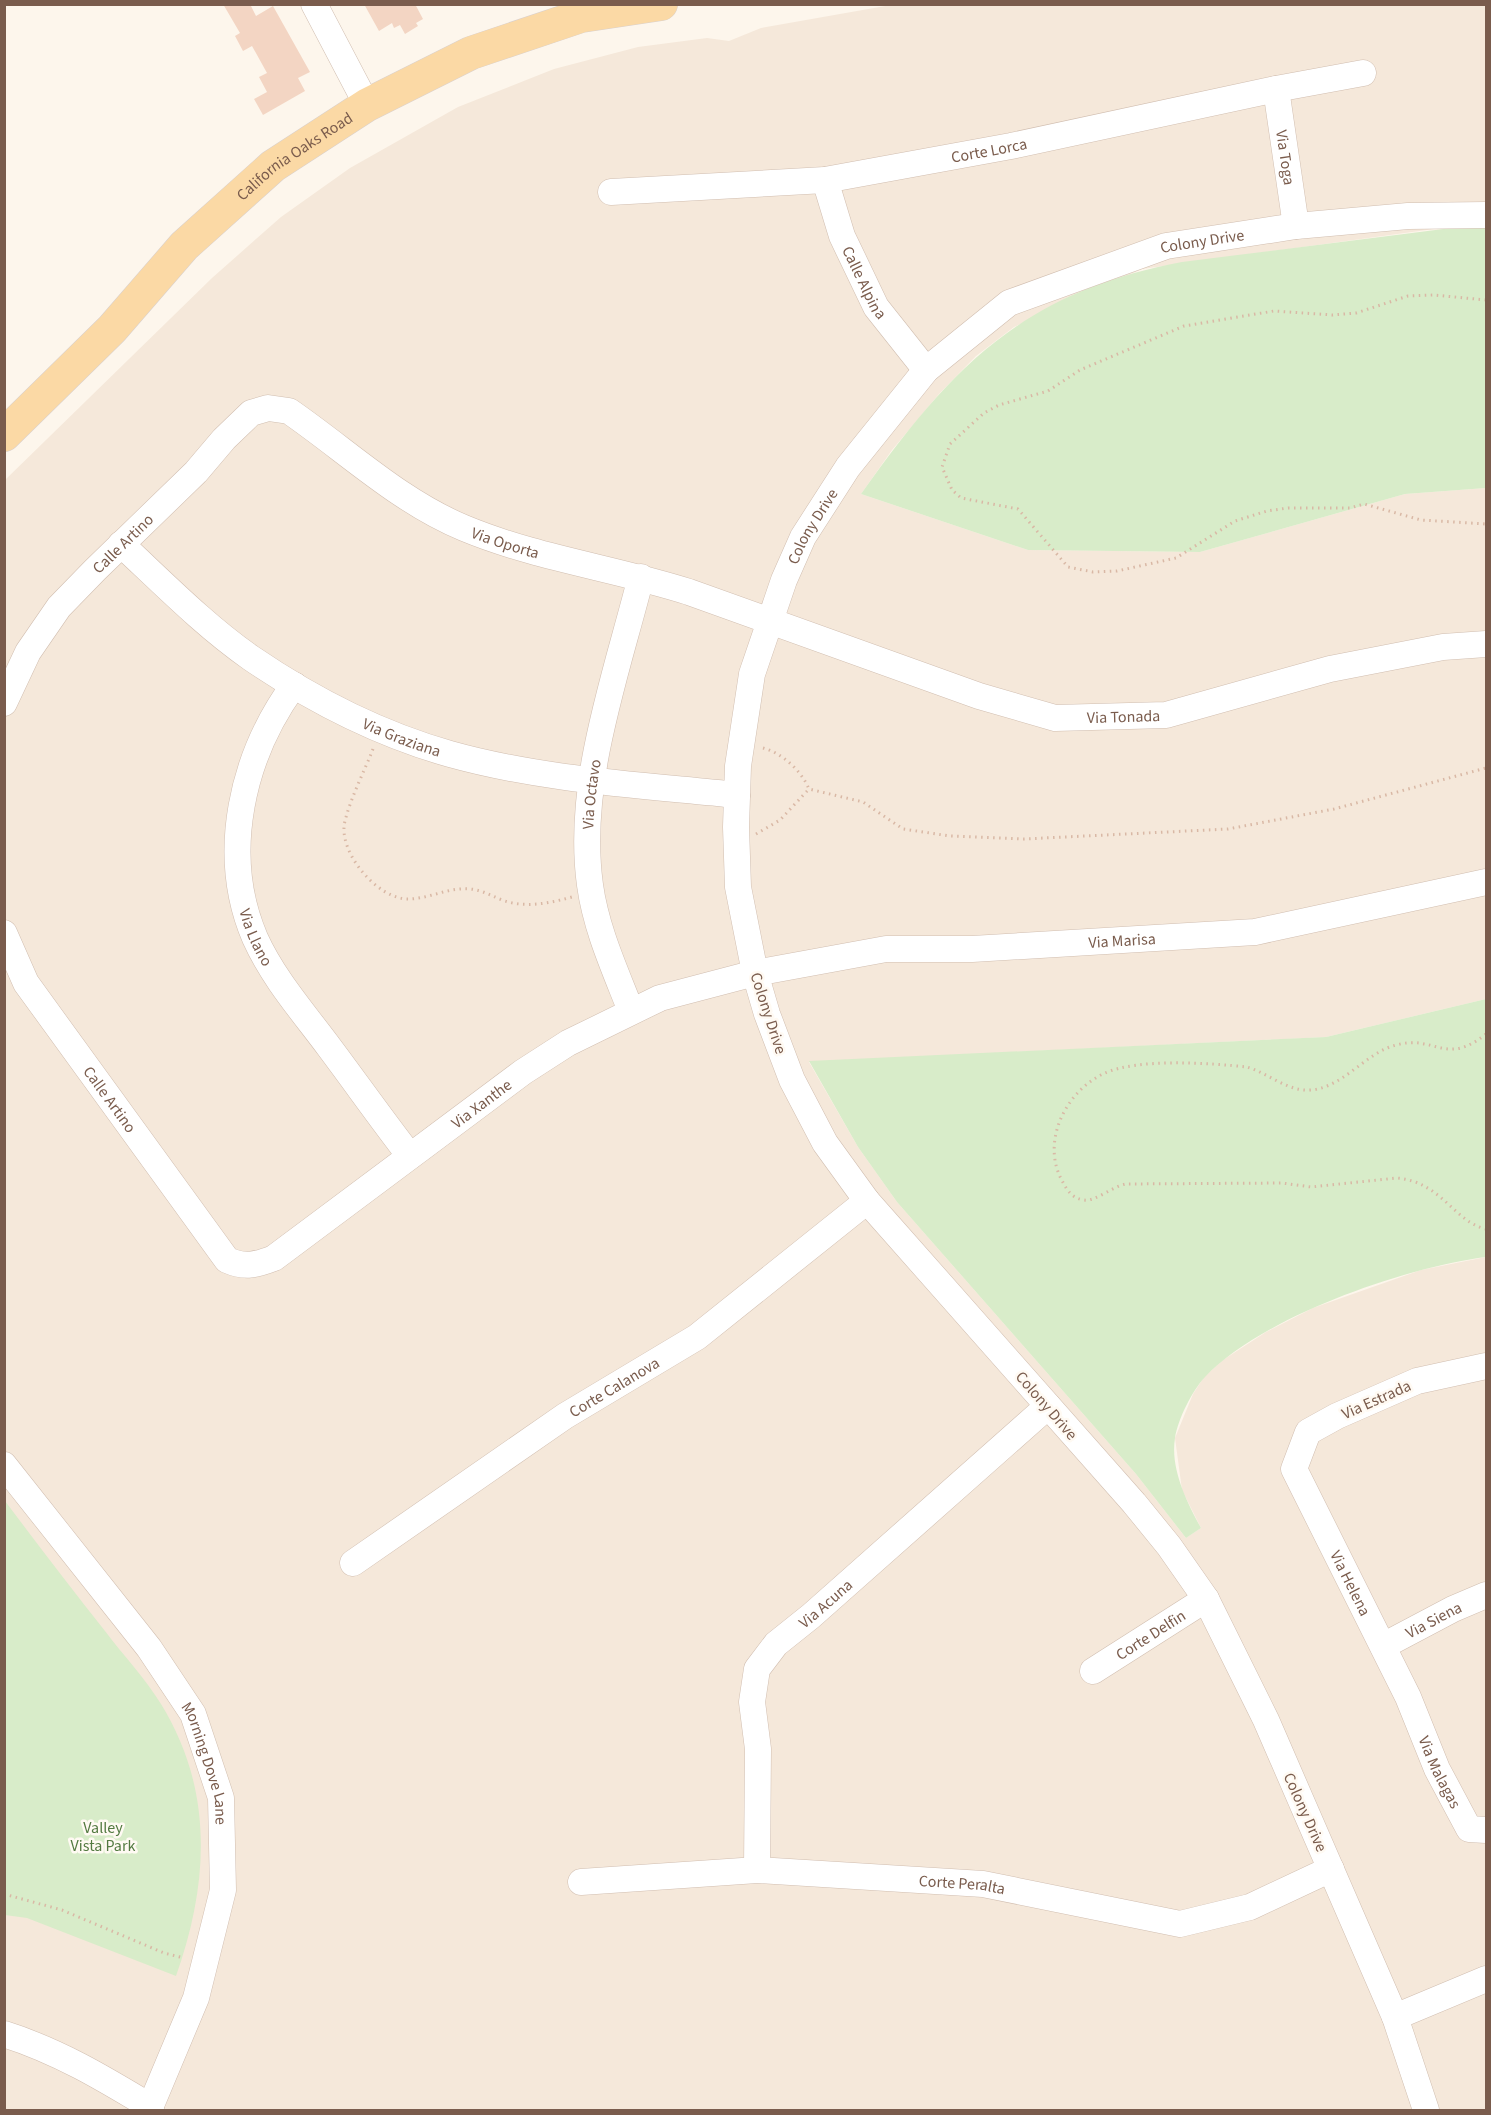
<svg xmlns="http://www.w3.org/2000/svg" width="1491" height="2115" font-family="'Source Sans 3',sans-serif">
	<rect width="100%" height="100%" fill="#fdf6ec"/>
	<!-- residential -->
	<polygon fill="#f5e8da" points="891,5 1486,5 1486,227 1434,229 1142,269 1014,327 976,356 939,394 892,450 861,494 1028,550 1200,552 1405,494 1486,488 1486,999 1326,1037 809,1062 858,1147 897,1202 1136,1474 1186,1538 1201,1528 1182,1490 1175,1438 1193,1394 1204,1377 1223,1360 1266,1332 1313,1308 1421,1270 1486,1257 1486,2110 5,2110 5,480 212,278 281,217 350,168 458,107 554,69 638,47 707,38 729,41 761,28"/>
	<!-- green -->
	<g fill="#d8ecc9">
		<path d="M1459,227H1486V488L1405,494L1200,552L1028,550L861,494C952,366 1023,292 1182,262Z"/>
		<path d="M1486,999V1257C1406,1267 1261,1317 1205,1377C1192,1391 1178,1419 1175,1438C1170,1469 1187,1502 1201,1528L1186,1538L1136,1474L897,1202L858,1147L809,1061L1326,1037Z"/>
		<path d="M5,1501C38,1545 71,1588 105,1631C123,1655 145,1678 161,1704C214,1790 209,1883 176,1976L27,1918L5,1915Z"/>
	</g>
	<!-- building -->
	<g fill="#f3d5c3">
		<polygon points="223,4 250,4 256,16 273,6 310,72 298,78 305,91 263,115 254,99 267,92 259,77 267,73 252,46 243,51 235,36 240,33"/>
		<polygon points="364,4 415,4 423,19 416,23 418,26 405,34 400,25 394,28 392,23 379,31"/>
	</g>
	<g fill="none" stroke-linecap="round" stroke-linejoin="round">
		<!-- minor casing -->
		<g stroke="#d1beb0" stroke-width="27">
			<g id="minor">
				<polyline points="314,4 367,105"/>
				<path id="s1" d="M1276,89L1296,226"/>
				<path id="s2" d="M825,180L842,236L876,307L926,370"/>
				<path id="s3" d="M611,192L825,180L1011,146L1276,89L1363,73"/>
				<path id="s4" d="M121,544C163,583 204,625 251,658C311,699 379,734 450,754C543,780 641,785 737,795"/>
				<path id="s5" d="M294,685C242,756 219,854 255,938C273,978 303,1012 329,1047C356,1083 382,1120 410,1156"/>
				<path id="s6" d="M4,703L28,652L59,607L95,570L196,472L224,439L251,413L268,408L289,411C347,451 399,501 464,528C536,558 614,568 689,592L979,696L1055,718L1166,715L1330,669L1443,647L1486,644"/>
				<path id="s7" d="M4,933L26,983L227,1260C245,1268 256,1265 274,1258L523,1072L568,1043L660,998L755,973L886,949H972L1255,932L1486,882"/>
				<path id="s8" d="M631,1011C615,970 596,929 590,885C576,783 616,676 641,577"/>
				<path id="s9" d="M1486,1366L1417,1381L1337,1416L1308,1432L1294,1469L1408,1697L1437,1769L1469,1829L1486,1830"/>
				<path id="s10" d="M4,1465L149,1648L193,1714L221,1798L223,1890L196,1998L149,2110"/>
				<path id="s11" d="M353,1563L565,1416L697,1337L867,1201"/>
				<path id="s12" d="M1383,1646L1453,1609L1486,1595"/>
				<path id="s13" d="M1093,1671L1206,1599"/>
				<path id="s14" d="M757,1870L758,1749L752,1702L757,1669L776,1644L811,1616L1048,1406"/>
				<path id="s15" d="M581,1882L757,1870L983,1884L1180,1924L1250,1907L1331,1869"/>
				<polyline points="1395,2017 1486,1979"/>
				<path d="M4,2034C58,2051 103,2078 151,2107"/>
				<path id="s16" d="M1426,2110L1395,2017L1266,1720L1206,1599L1169,1546L1134,1503L867,1201L825,1143L792,1080L767,1014L755,973L738,887L736,827L738,766L752,674L784,580L803,537L848,467L926,370L1009,303L1166,246L1296,226L1408,216L1486,215"/>
			</g>
		</g>
		<!-- major casing -->
		<g stroke="#dad1cd" stroke-width="34">
			<g id="major">
				<path id="s17" d="M4,435L112,329L184,246L273,166L367,105L471,53L581,16L661,4"/>
			</g>
		</g>
		<!-- path -->
		<g stroke="#d9b8a5" stroke-width="3" stroke-dasharray="1.5 4.5" stroke-linecap="butt">
			<polyline points="1486,300 1434,295 1408,296 1356,313 1333,315 1274,311 1184,326 1080,370 1048,391 999,405 984,413 950,444 942,467 952,490 961,498 1018,509 1068,567 1093,572 1117,571 1176,558 1235,521 1267,511 1288,508 1350,508 1364,504 1421,520 1486,524"/>
			<path d="M763,748C782,753 801,770 809,789L863,802L903,829L950,836L1024,839L1228,829L1334,809L1486,768"/>
			<path d="M373,749C364,772 351,797 345,821C337,851 377,899 408,899C429,899 448,887 470,889C483,890 493,897 505,901C527,908 550,903 572,897"/>
			<polyline points="756,834 780,820 809,789"/>
			<path d="M1486,1034C1445,1067 1435,1034 1396,1045C1365,1053 1344,1087 1311,1090C1288,1092 1268,1073 1247,1067C1210,1063 1139,1058 1105,1073C1065,1091 1039,1144 1064,1184C1068,1192 1074,1199 1084,1200C1095,1202 1113,1186 1126,1184L1282,1183L1311,1187L1397,1178C1442,1182 1454,1222 1486,1229"/>
			<polyline points="4,1894 62,1910 164,1953 184,1958"/>
		</g>
		<!-- minor -->
		<use href="#minor" stroke="#fff" stroke-width="26"/>
		<!-- major -->
		<use href="#major" stroke="#fbd9a5" stroke-width="33"/>
	</g>
	<g text-anchor="middle" stroke-width="5" stroke-linejoin="round" paint-order="stroke">
		<!-- street labels -->
		<g font-size="16" fill="#7a5c4d" stroke="#fffaf3">
			<text dy="6" stroke="none"><textPath href="#s3" startOffset="381">Corte Lorca</textPath></text>
			<text dy="6" stroke="none"><textPath href="#s17" startOffset="404">California Oaks Road</textPath></text>
			<text dy="6" stroke="none"><textPath href="#s1" startOffset="69">Via Toga</textPath></text>
			<text dy="6" stroke="none"><textPath href="#s16" startOffset="2302">Colony Drive</textPath></text>
			<text dy="6" stroke="none"><textPath href="#s2" startOffset="110">Calle Alpina</textPath></text>
			<text dy="6" stroke="none"><textPath href="#s16" startOffset="1798">Colony Drive</textPath></text>
			<text dy="6" stroke="none"><textPath href="#s6" startOffset="678">Via Oporta</textPath></text>
			<text dy="6" stroke="none"><textPath href="#s6" startOffset="201">Calle Artino</textPath></text>
			<text dy="6" stroke="none"><textPath href="#s6" startOffset="1324">Via Tonada</textPath></text>
			<text dy="6" stroke="none"><textPath href="#s4" startOffset="344">Via Graziana</textPath></text>
			<text dy="6" stroke="none"><textPath href="#s8" startOffset="224">Via Octavo</textPath></text>
			<text dy="6" stroke="none"><textPath href="#s5" startOffset="267">Via Llano</textPath></text>
			<text dy="6" stroke="none"><textPath href="#s7" startOffset="1380">Via Marisa</textPath></text>
			<text transform="translate(769 1013) rotate(72)" y="6">Colony Drive</text>
			<text dy="6" stroke="none"><textPath href="#s7" startOffset="198">Calle Artino</textPath></text>
			<text dy="6" stroke="none"><textPath href="#s7" startOffset="704">Via Xanthe</textPath></text>
			<text dy="6" stroke="none"><textPath href="#s11" startOffset="315">Corte Calanova</textPath></text>
			<text transform="translate(1376 1399) rotate(-24)" y="6">Via Estrada</text>
			<text transform="translate(1047 1405) rotate(49)" y="6">Colony Drive</text>
			<text dy="6" stroke="none"><textPath href="#s9" startOffset="358">Via Helena</textPath></text>
			<text dy="6" stroke="none"><textPath href="#s14" startOffset="297">Via Acuna</textPath></text>
			<text dy="6" stroke="none"><textPath href="#s12" startOffset="57">Via Siena</textPath></text>
			<text dy="6" stroke="none"><textPath href="#s13" startOffset="68">Corte Delfin</textPath></text>
			<text dy="6" stroke="none"><textPath href="#s10" startOffset="364">Morning Dove Lane</textPath></text>
			<text dy="6" stroke="none"><textPath href="#s9" startOffset="567">Via Malagas</textPath></text>
			<text transform="translate(1306 1812) rotate(66)" y="6">Colony Drive</text>
			<text dy="6" stroke="none"><textPath href="#s15" startOffset="382">Corte Peralta</textPath></text>
		</g>
		<!-- park labels -->
		<g font-size="16" fill="#537a41" stroke="#fffaf3">
			<text x="103" y="1833">Valley<tspan x="103" dy="18">Vista Park</tspan></text>
		</g>
	</g>
	<!-- border -->
	<rect width="1491" height="2115" fill="none" stroke="#7a5c4d" stroke-width="12"/>
</svg>
